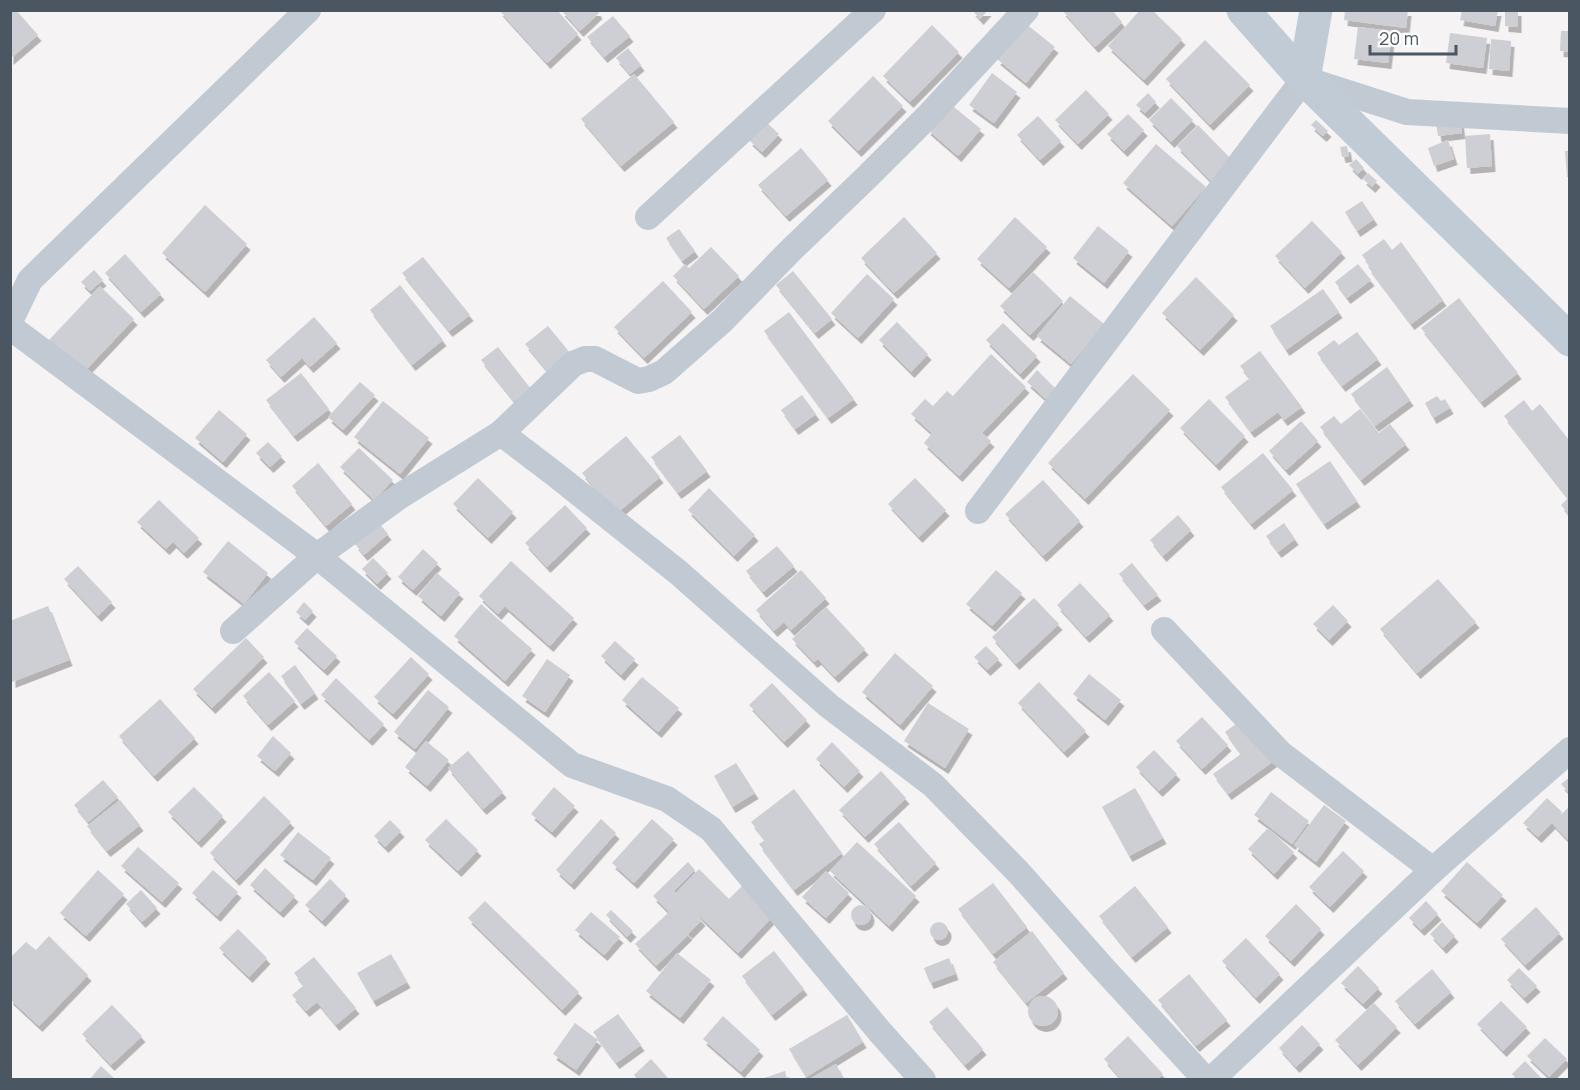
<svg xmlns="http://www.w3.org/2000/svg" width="1580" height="1090" font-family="Manrope,sans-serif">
	<defs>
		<filter id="shadow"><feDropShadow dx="3.5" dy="6" stdDeviation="0" flood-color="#0004"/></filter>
	</defs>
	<rect width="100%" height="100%" fill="#f5f3f3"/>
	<!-- building -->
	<g fill="#cdcfd5" filter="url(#shadow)">
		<polygon points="10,10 16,10 38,35 10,59"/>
		<polygon points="499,10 557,10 578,34 547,63"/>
		<polygon points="561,10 597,10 599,13 580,31"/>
		<polygon points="972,10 988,10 980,19"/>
		<polygon points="1062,10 1112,10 1122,22 1095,47"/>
		<polygon points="1140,10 1152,10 1182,39 1144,80 1108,46"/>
		<polygon points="1345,10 1408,10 1406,28 1344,20"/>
		<polygon points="1462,10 1498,10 1495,26 1460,20"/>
		<polygon points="1505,10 1518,10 1518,27 1505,26"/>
		<polygon points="613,16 630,36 604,57 587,37"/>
		<polygon points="1026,24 1055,47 1026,83 997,59"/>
		<polygon points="932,25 959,52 910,102 883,76"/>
		<polygon points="1358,27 1392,31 1388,63 1354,59"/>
		<polygon points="1561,31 1570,31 1570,52 1560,51"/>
		<polygon points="1450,33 1487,38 1483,68 1446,63"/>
		<polygon points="1491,39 1511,41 1509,71 1489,69"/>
		<polygon points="1205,40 1250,85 1210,125 1166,79"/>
		<polygon points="628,48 641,65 630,74 616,58"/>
		<polygon points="992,73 1017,92 994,123 969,105"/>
		<polygon points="634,74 674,122 621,166 581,119"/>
		<polygon points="873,76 903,106 858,151 828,121"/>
		<polygon points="1086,90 1109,114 1078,144 1055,120"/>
		<polygon points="1148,93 1156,102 1145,113 1136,105"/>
		<polygon points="1171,98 1193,120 1171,142 1149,120"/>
		<polygon points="949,103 981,129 958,156 927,129"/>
		<polygon points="1128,114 1144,130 1124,151 1107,134"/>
		<polygon points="1038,116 1061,141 1040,160 1017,135"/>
		<polygon points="1460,119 1462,133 1438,136 1436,122"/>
		<polygon points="1316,120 1328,131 1323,136 1311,125"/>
		<polygon points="766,122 779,134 762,152 749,140"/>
		<polygon points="1198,125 1233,161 1212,182 1177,146"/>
		<polygon points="1490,134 1492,166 1467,168 1465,136"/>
		<polygon points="1448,140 1454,159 1434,166 1428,148"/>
		<polygon points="1156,144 1206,187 1172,226 1123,183"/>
		<polygon points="1347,146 1349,156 1342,157 1340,147"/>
		<polygon points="801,148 828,180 786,216 758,185"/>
		<polygon points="1565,151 1570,151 1570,177 1567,177"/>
		<polygon points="1356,159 1364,168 1358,174 1349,165"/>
		<polygon points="1368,173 1377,181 1372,187 1363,179"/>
		<polygon points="1362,201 1374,219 1357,231 1345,212"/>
		<polygon points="205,205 247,244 205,292 162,253"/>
		<polygon points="904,217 937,253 894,293 861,258"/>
		<polygon points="1015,217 1047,247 1009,288 977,259"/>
		<polygon points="1312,221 1342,252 1305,288 1275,256"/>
		<polygon points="1098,226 1129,251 1104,283 1073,258"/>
		<polygon points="679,229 695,251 682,261 666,238"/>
		<polygon points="1384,239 1392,250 1401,242 1443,300 1411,324 1368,267 1370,266 1362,255"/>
		<polygon points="711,247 739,276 704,309 673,276 685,264 689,268"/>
		<polygon points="125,254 161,294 141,312 105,273"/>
		<polygon points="423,257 470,315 449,331 402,273"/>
		<polygon points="1358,264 1371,280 1347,298 1335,282"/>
		<polygon points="94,270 103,280 90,291 81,282"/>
		<polygon points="793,271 832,319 815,333 776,285"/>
		<polygon points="1033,272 1063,301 1030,335 1000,306"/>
		<polygon points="867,274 894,299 858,338 831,313"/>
		<polygon points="1196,277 1234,315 1200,350 1162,313"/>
		<polygon points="663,281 692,312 644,358 614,327"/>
		<polygon points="400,285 443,340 412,365 370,310"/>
		<polygon points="100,286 134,319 82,374 48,341"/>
		<polygon points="1323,289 1339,312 1286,350 1270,326"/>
		<polygon points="1070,296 1104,324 1071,364 1037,336"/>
		<polygon points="1459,298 1518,373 1481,402 1421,328"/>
		<polygon points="789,312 854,399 828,418 764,331"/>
		<polygon points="314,317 337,343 310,367 302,358 281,377 266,360"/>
		<polygon points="897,322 928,354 911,372 879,340"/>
		<polygon points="1003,323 1037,356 1020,374 986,340"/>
		<polygon points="548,326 571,354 549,373 525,344"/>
		<polygon points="1357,332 1378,359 1342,386 1317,353 1334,340 1339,345"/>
		<polygon points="498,347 531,389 514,401 481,360"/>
		<polygon points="1260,351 1302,407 1284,420 1278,412 1251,432 1225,397 1250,378 1240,366"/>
		<polygon points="991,354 1026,387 982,433 991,441 959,476 924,443 932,433 911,414 925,399 933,406 947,391 953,396"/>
		<polygon points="1387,367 1410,400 1375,426 1351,394"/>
		<polygon points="1037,370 1056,389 1046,399 1027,382"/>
		<polygon points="301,373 329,409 294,436 266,400"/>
		<polygon points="1133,374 1170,410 1085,499 1048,463"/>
		<polygon points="360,382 375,395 343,430 328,417"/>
		<polygon points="802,395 816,414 795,429 781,410"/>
		<polygon points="1437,396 1441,401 1445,399 1450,408 1433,418 1425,403"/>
		<polygon points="1209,399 1245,436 1216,465 1180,428"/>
		<polygon points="1524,400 1532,411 1540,404 1570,441 1570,516 1561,505 1568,498 1504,416"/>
		<polygon points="383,401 429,438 400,474 354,437"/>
		<polygon points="1360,409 1379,433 1390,424 1406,444 1361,480 1320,427 1334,416 1341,424"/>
		<polygon points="219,410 247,434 223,462 195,438"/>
		<polygon points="1301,421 1318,441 1286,470 1269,451"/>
		<polygon points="680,435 707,471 678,493 651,457"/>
		<polygon points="626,436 660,477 616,514 582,473"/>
		<polygon points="268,442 282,456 270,467 256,453"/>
		<polygon points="359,448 393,480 374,500 340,467"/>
		<polygon points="1263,453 1293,490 1251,524 1221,487"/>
		<polygon points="1330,461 1357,501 1324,524 1296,484"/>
		<polygon points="318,463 352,504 326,526 292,486"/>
		<polygon points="478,478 513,512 488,538 453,504"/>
		<polygon points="915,478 946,510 919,537 888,504"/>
		<polygon points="1043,480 1080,521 1043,556 1005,514"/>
		<polygon points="709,488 755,535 734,556 688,510"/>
		<polygon points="159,500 199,538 184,553 173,542 166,549 137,522"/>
		<polygon points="565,505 587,528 547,567 525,543"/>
		<polygon points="1178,515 1191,530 1163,556 1150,540"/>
		<polygon points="1284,523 1295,539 1278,552 1266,536"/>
		<polygon points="380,524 388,534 364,555 355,544"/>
		<polygon points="228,541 268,573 244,604 203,572"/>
		<polygon points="777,546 794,566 763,592 746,571"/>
		<polygon points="423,549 438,563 413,590 398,577"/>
		<polygon points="373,558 388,573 377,584 362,569"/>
		<polygon points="511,561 574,618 550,646 505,606 498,614 479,596"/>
		<polygon points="1132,563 1158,595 1144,605 1119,574"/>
		<polygon points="78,566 112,602 98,616 64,579"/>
		<polygon points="801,570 826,598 791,630 784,622 774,631 756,610"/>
		<polygon points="996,570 1022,593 992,626 966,604"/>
		<polygon points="437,573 460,593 441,616 418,596"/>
		<polygon points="1438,579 1476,622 1417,673 1380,629"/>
		<polygon points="1080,583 1110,615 1086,637 1057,605"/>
		<polygon points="1034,598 1059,624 1016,664 992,637"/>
		<polygon points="304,602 313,611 305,620 296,612"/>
		<polygon points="481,604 532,649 505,681 454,636"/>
		<polygon points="1333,605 1348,621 1329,640 1313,624"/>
		<polygon points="48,606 69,660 12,682 10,621"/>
		<polygon points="826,607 865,649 835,677 818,659 814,662 792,639"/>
		<polygon points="307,628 337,656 324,670 294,642"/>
		<polygon points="246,638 264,657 212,708 193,689"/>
		<polygon points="615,641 635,659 621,675 601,656"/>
		<polygon points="986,646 999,659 987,670 974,657"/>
		<polygon points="895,653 933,686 900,725 862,692"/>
		<polygon points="411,657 429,674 393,714 374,697"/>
		<polygon points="547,659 570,675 545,712 522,696"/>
		<polygon points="295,665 315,693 301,704 281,676"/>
		<polygon points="269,672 295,701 268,725 243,696"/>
		<polygon points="1089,674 1121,700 1105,720 1073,694"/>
		<polygon points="642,677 679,708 658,732 622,700"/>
		<polygon points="336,678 384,724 369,740 321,695"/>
		<polygon points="1039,682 1086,731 1064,752 1018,703"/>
		<polygon points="772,683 807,720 784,742 749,705"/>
		<polygon points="428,690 449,707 415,749 394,732"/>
		<polygon points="160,699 195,738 154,776 119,736"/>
		<polygon points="928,703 969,729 945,768 904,741"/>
		<polygon points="1202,717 1228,745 1202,769 1176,741"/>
		<polygon points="1244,718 1275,760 1228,794 1213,774 1241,754 1225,732"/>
		<polygon points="273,736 291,753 275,771 257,756"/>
		<polygon points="426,741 449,760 427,786 405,767"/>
		<polygon points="832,742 860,771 844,787 816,759"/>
		<polygon points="1154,750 1177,774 1159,791 1136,767"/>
		<polygon points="468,751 503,792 483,809 448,768"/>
		<polygon points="736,763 755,793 732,807 714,776"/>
		<polygon points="881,771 906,798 865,837 839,810"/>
		<polygon points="1570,777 1570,794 1561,784"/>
		<polygon points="103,780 118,797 88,822 74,805"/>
		<polygon points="194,787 223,816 198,842 168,812"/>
		<polygon points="554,787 575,806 552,832 531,814"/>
		<polygon points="1135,788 1163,838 1129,856 1102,807"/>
		<polygon points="794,789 842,853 794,890 759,844 765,840 751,822"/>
		<polygon points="1271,792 1309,821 1292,844 1254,815"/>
		<polygon points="264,796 291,822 236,880 210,853"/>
		<polygon points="1547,798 1562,812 1555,820 1570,806 1570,842 1552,823 1538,837 1523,823"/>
		<polygon points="120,800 140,825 107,851 87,826"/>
		<polygon points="1324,805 1346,821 1316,862 1294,845"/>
		<polygon points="446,819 478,850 458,871 425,840"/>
		<polygon points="601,819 616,833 571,884 556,870"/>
		<polygon points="652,819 674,839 634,883 612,863"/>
		<polygon points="390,820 401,831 385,847 374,836"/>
		<polygon points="899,822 936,863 911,886 874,844"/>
		<polygon points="1268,828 1294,852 1274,874 1248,849"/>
		<polygon points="298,832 331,858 313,880 280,855"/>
		<polygon points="857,842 916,896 889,926 830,871"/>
		<polygon points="138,847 179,883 162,902 121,866"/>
		<polygon points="1343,851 1364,871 1330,907 1309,887"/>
		<polygon points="688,862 695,870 674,891 676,893 699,869 729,899 747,881 778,911 738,953 681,898 702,920 689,933 677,922 689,934 656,966 635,944 669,912 653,896"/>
		<polygon points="1467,862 1503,895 1477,923 1441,891"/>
		<polygon points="265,868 295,896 280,912 250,885"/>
		<polygon points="98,870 124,894 86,936 60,913"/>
		<polygon points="213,870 238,892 217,916 192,893"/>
		<polygon points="826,871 849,893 826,918 802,897"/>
		<polygon points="330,879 346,895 322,921 305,905"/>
		<polygon points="993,883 1027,927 993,954 958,909"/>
		<polygon points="1135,886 1168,927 1132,957 1099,916"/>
		<polygon points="141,890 157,908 142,922 126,904"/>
		<polygon points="485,901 579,992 562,1010 468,918"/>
		<polygon points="1426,901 1438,914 1421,930 1409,918"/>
		<polygon points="1296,904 1321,929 1291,961 1265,936"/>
		<circle cx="861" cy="915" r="10"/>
		<polygon points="1536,907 1560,933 1525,965 1501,939"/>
		<polygon points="611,910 633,931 627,937 606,915"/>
		<polygon points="591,912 620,937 604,955 575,930"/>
		<circle cx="939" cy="931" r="9"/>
		<polygon points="1442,922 1455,936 1443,948 1430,934"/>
		<polygon points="238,929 267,958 249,977 219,948"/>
		<polygon points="1032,931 1064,973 1026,1003 993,962"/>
		<polygon points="49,936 88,975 39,1026 10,999 10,958 26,942 36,950"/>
		<polygon points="1246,938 1280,974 1256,998 1222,961"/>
		<polygon points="774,951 804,989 772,1015 742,976"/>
		<polygon points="677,953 711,980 680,1018 646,991"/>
		<polygon points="391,954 407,982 373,1001 357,973"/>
		<polygon points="314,957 356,1008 336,1025 317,1002 306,1011 292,995 304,985 294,973"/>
		<polygon points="949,958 955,974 930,983 924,968"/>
		<polygon points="1358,966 1379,988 1363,1004 1341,983"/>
		<polygon points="1519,968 1537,986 1524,998 1507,980"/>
		<polygon points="1432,969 1451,992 1415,1024 1395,1001"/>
		<polygon points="1189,974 1227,1020 1196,1046 1158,1000"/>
		<circle cx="1043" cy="1011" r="15"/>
		<polygon points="1501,1001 1527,1027 1503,1051 1477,1024"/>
		<polygon points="1374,1003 1397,1027 1358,1065 1335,1040"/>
		<polygon points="112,1005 142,1036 111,1065 82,1034"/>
		<polygon points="947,1007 983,1049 965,1065 929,1022"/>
		<polygon points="618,1014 641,1045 616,1063 593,1032"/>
		<polygon points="847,1015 863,1042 806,1077 789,1049"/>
		<polygon points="723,1016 760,1050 741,1072 703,1039"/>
		<polygon points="575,1023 598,1040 576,1070 553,1054"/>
		<polygon points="1302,1025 1320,1044 1296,1067 1279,1048"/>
		<polygon points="1128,1036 1163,1074 1157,1080 1122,1080 1104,1059"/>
		<polygon points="1545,1038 1567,1059 1549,1077 1527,1056"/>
		<polygon points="651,1059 668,1078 667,1080 638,1080 634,1075"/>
		<polygon points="1525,1061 1543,1080 1517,1080 1512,1074"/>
		<polygon points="836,1064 844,1080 808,1080"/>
		<polygon points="101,1066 116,1080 89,1080"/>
		<polygon points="785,1071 787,1080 761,1080 761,1079"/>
	</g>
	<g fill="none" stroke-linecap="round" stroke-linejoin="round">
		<!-- street -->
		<g stroke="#c1cad2" stroke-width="26">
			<polyline points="648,217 873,10"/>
			<polyline points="10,321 30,280 308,10"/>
			<polyline points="10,327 317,556 572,765 667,799 711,829 880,1032 923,1080"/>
			<polyline points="501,433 556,475 679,573 829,706 933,785 1020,874 1102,967 1206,1080"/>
			<polyline points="978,511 1304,79 1407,112 1570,121"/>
			<polyline points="1164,630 1280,753 1433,870"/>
			<polyline points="233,631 317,556 400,496 501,433 573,364 585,359 595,359 638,381 649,379 664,372 722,321 791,250 868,176 928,116 1026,10"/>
			<polyline points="1211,1080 1433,870 1570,750"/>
		</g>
		<!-- secondary -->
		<g stroke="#c1cbd6" stroke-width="33">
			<polyline points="1243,10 1304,79 1570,340"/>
			<polyline points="1304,79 1316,10"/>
		</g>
	</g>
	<!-- border -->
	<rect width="1580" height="1090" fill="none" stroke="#4a5661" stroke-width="24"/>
	<!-- scale -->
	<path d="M1370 45v9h86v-9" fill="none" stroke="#4a5661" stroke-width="3"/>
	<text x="1379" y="45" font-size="18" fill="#4a5661" stroke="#ffffff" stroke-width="4.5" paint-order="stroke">20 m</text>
</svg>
